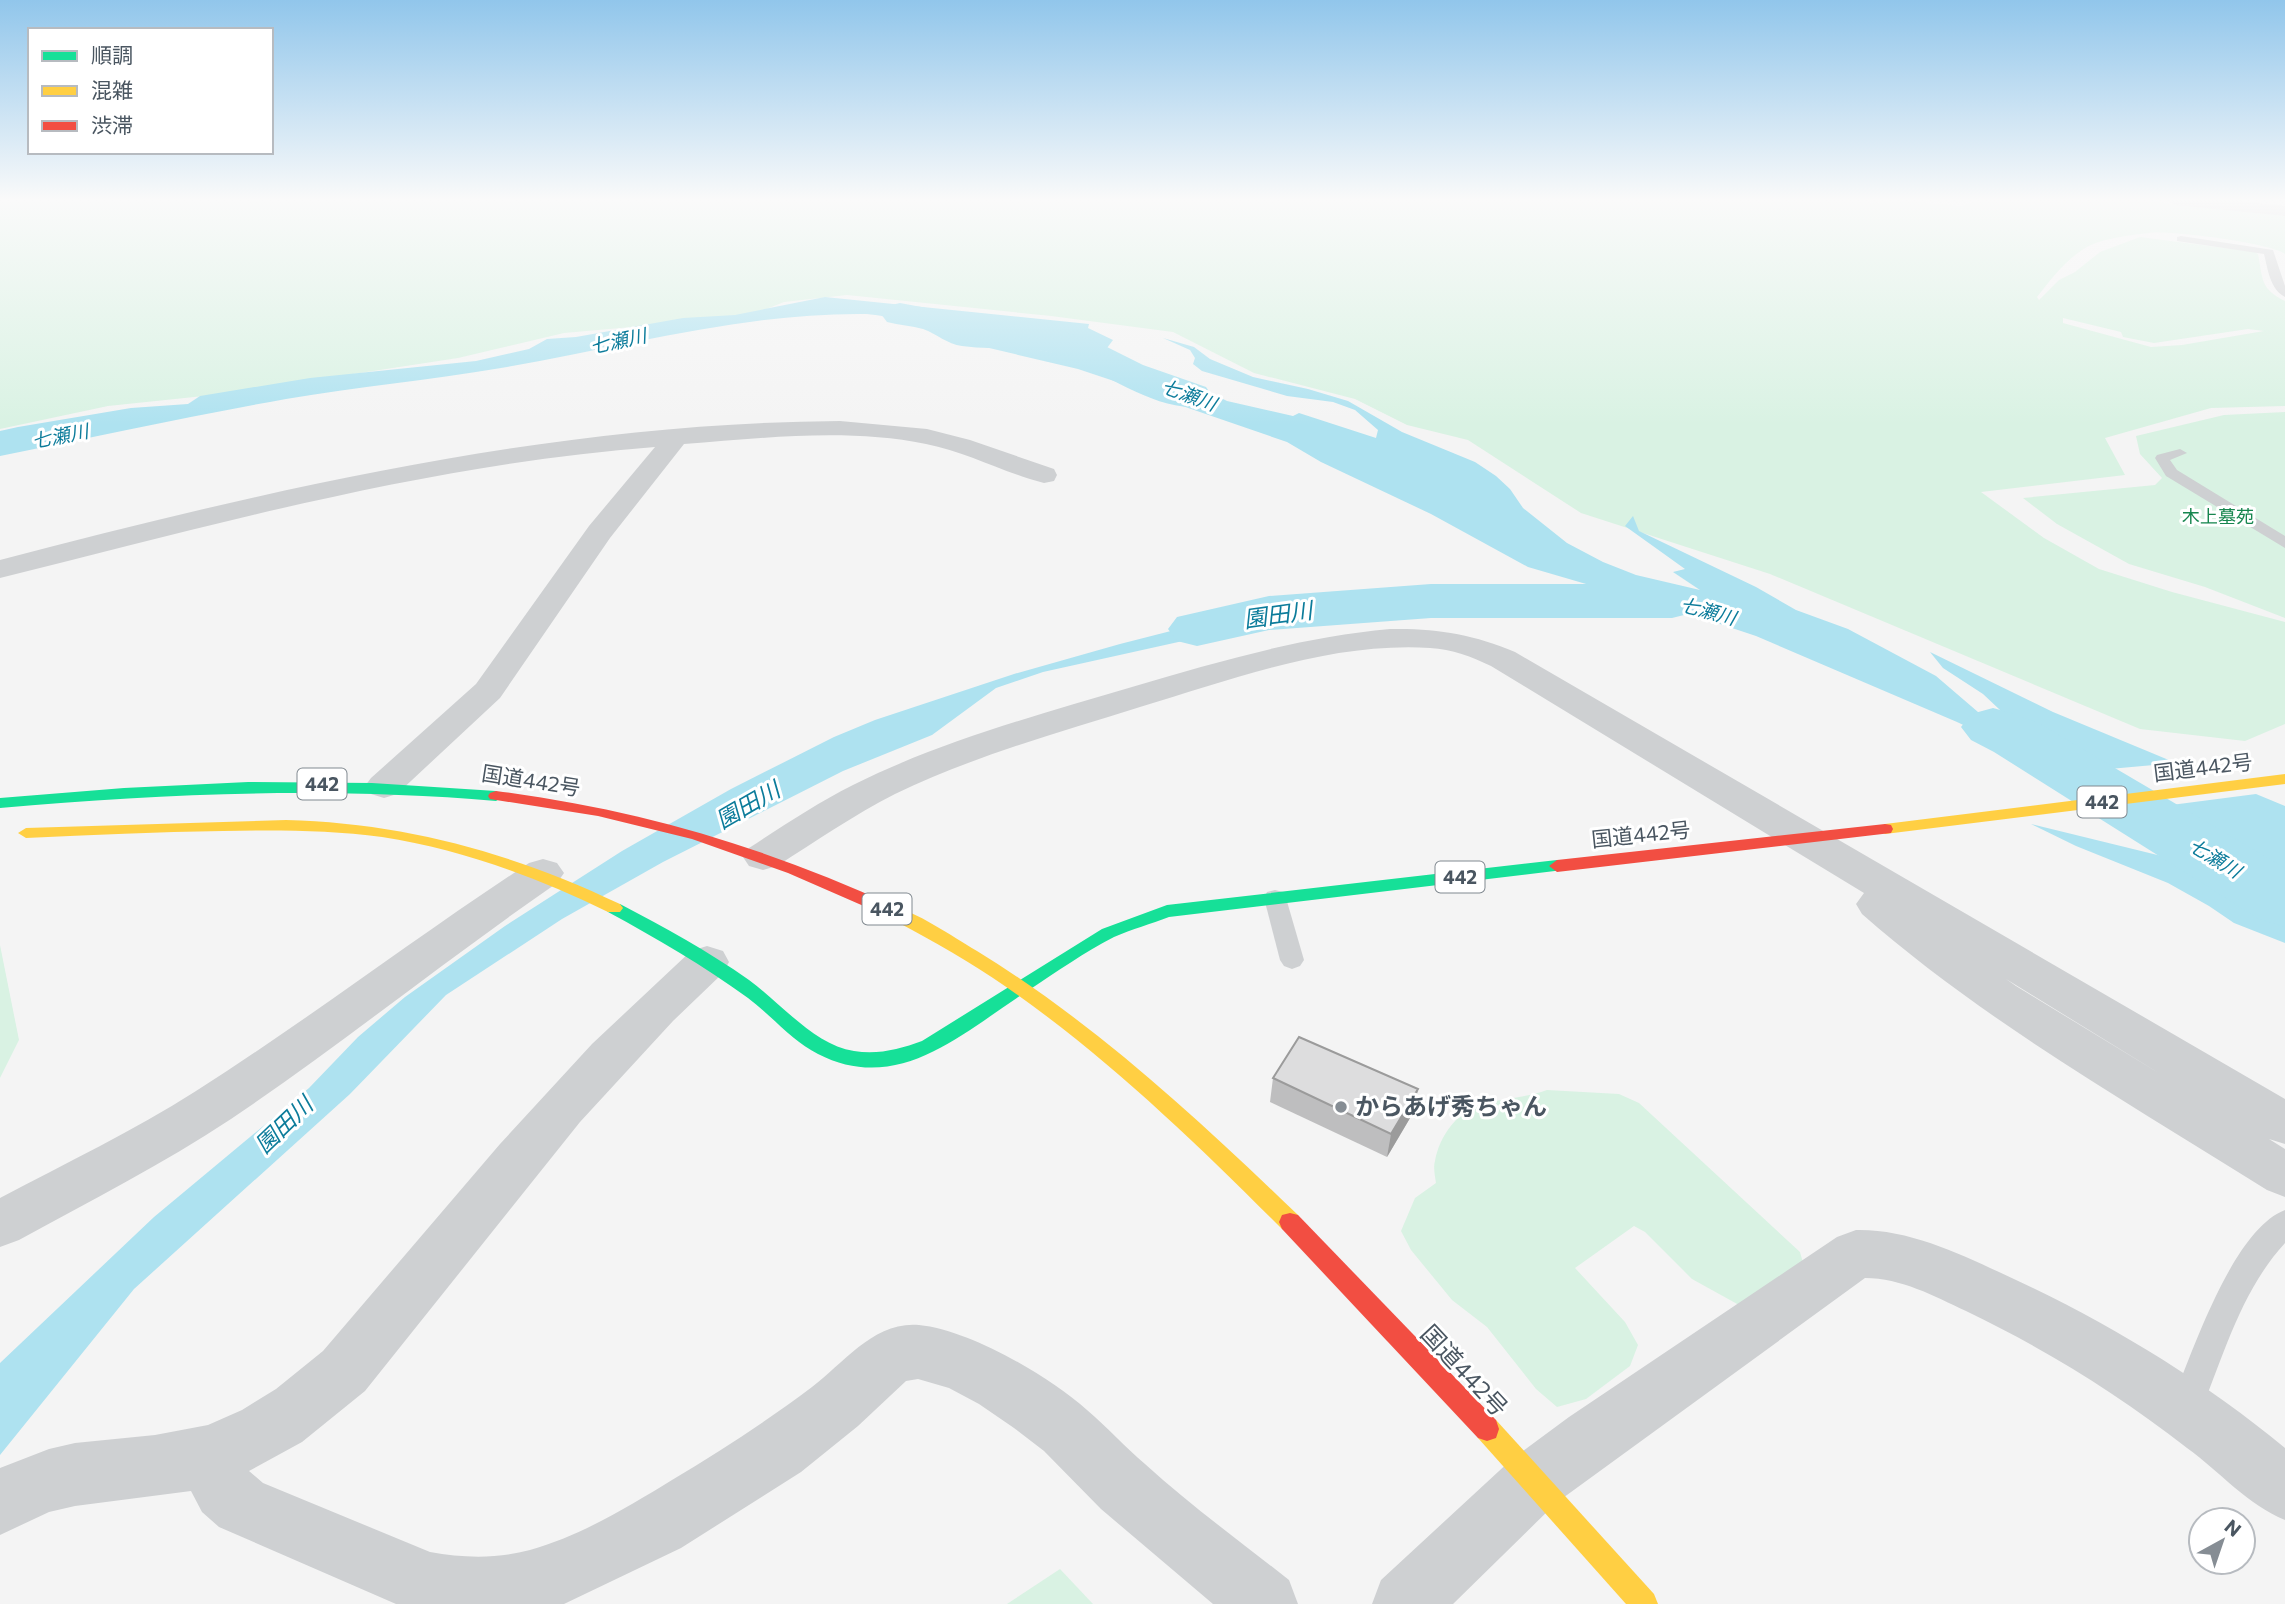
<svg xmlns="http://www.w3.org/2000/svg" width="2285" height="1604" font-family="Commissioner,'Noto Sans JP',sans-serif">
	<rect width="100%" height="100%" fill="#f4f4f4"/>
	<!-- green -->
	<g fill="#d9f2e3" fill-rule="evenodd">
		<path d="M1868,200L1867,203L1916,202L1961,206L1980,200H2136L2285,216V254C2271,243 2169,230 2149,233C2131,235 2106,238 2091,245C2068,256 2052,278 2037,297L2039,300L2059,280L2075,272L2100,252L2140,237L2255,252L2258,254C2263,279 2260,289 2285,301V406L2211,408L2105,438L2125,475L1981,492L2044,538L2099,569L2172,592L2285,622V724L2245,741L2140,729L1770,574L1581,513L1468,440L1407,425L1355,399L1254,373L1173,332L1051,316L847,295L784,302L746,317L564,333L458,358L223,394L108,406L0,429V201ZM2063,318L2121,332L2123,337L2154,343L2248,329L2264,331L2182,345L2151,347L2063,323Z"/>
		<polygon points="2285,412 2285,618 2205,587 2129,564 2057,524 2023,498 2155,485 2162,478 2140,454 2136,436 2224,415"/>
		<polygon points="0,945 19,1040 0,1078"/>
		<path d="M1547,1090L1619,1094L1639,1103L1800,1252L1807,1277L1739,1305L1692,1279L1645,1232L1634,1226L1575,1268L1625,1322L1638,1345L1630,1366L1586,1399L1557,1407L1536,1389L1487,1327L1452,1300L1411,1250L1401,1231L1415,1198L1436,1183C1435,1176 1433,1167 1435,1161C1439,1137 1458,1110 1482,1104C1504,1098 1525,1098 1547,1090Z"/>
		<polygon points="1060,1569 1093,1604 1007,1604"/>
	</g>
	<!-- water -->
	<g fill="#aee2f0">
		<path d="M825,297L1089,324L1088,328L1113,340L1107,348C1093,349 1083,340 1069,337C1043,330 1017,326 990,328L988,332L989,337L1012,345L1121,365L1161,379L1199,387L1227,401L1293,416L1299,413L1376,438L1378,430L1355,410L1333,402L1287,396L1202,371L1193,364L1195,358L1190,350L1163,338L1194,347L1210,359L1253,377L1308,389L1348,401L1402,432L1475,462L1496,476L1510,489L1523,508L1567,543L1603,562L1636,575L1700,590L1673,572L1685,569L1625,526L1633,516L1639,531L1756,587L1796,610L1848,629L1936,676L1978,712L2016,725L1983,694L1943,668L1930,652L2053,712L2176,763L2065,773L1957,722L1756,636L1681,611L1659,608L1616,618H1603L1540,612L1506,605L1449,603L1411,606L1374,614L1219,633L1043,672L996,688L932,735L843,771L663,862L562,919L446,995L350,1094L134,1289L0,1455V1363L154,1217L309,1088L358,1037L405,997L505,926L622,851L731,789L834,737L875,720L1014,674L1120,644L1257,609H1275L1317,615L1436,593H1464L1537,604L1596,609L1626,603L1634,598L1528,567L1431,514L1321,462L1287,442L1165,400L1161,392L1153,388L1120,383L1078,369L938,336C925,324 881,314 863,314C741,313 620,348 501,368C430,380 357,387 286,399C191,416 95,437 0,456V431L18,427L131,408L188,404L200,396L310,378L476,361L529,349L547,339L576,337L683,318L735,315Z"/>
		<polygon points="2256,794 2285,806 2285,943 2234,923 2209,906 2168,883 2076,846 2031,824 2186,862 2203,862 2188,847 2125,811"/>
	</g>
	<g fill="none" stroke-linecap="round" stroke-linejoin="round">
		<!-- river -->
		<g fill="#aee2f0" fill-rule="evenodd">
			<path d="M900,303L948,312L970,323L1044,326L1058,330L1097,342L1143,365L1206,387L1212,396L1206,405C1163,416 1107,374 1068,358C1034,344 998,351 962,346C947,344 937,334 923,329C912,326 899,325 887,322L881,314L887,306Z"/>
			<polygon points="1431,584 1672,584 1692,589 1700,601 1692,613 1672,618 1431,618 1269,630 1197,646 1177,641 1168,629 1177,617 1269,596"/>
			<polygon points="1993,708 2015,714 2040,724 2285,868 2285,927 2259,919 1994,752 1971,740 1961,727 1971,714"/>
		</g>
		<!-- lane -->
		<g fill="#ced0d2" fill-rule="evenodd">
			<path d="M2181,236L2273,250L2285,286V297C2270,289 2268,270 2264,254L2177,241V237Z"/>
			<polygon points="2180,449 2187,453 2170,460 2177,470 2285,536 2285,548 2166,476 2155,458 2157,455"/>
			<polygon points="1275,890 1283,892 1286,898 1304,960 1300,966 1292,969 1284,966 1280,960 1264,898 1267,892"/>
			<path d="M2285,1210V1243C2240,1292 2223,1358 2198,1418L2186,1423L2174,1418L2170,1407C2191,1356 2232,1230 2285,1210Z"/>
		</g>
		<!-- street -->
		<g fill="#ced0d2" fill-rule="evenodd">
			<polygon points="2167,200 2232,200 2285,206 2285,216 2175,205"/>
			<path d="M840,421L927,429L970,440L1054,469L1057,475L1054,481L1044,483C1004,473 967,452 926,444C847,428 763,438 684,444L610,538L500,698L397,794L384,798L371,794L365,786L371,778L476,684L589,526L655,447C431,464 216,524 0,578V560C275,488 554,423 840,421Z"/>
			<path d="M1390,629C1435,628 1473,634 1515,652L2285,1099V1144L2269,1139L2285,1149V1197L2267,1190C2129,1103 1985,1022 1862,914L1856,904L1864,893L1491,666C1472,657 1452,649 1430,648C1331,642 1234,679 1140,707C1057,733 974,756 895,794C854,815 816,841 777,866L763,870L749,866L743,857L749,848C783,826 817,803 853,785C941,741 1038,715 1132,687C1217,662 1301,637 1390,629ZM2006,979L2162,1075L2016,986Z"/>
			<path d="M543,859L557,863L564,873L557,883C447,959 342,1044 231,1119C163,1164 90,1201 19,1240L0,1247V1198C66,1163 133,1131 196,1091C309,1019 416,937 529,863Z"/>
			<path d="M707,946L723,951L729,962L723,973L673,1021L580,1122L365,1391L302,1442L249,1471L263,1483L430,1552C463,1558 497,1559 530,1550C580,1536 628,1507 672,1480C720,1451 767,1421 812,1387C844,1363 874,1321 919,1325C970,1330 1049,1376 1087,1410C1107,1427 1125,1447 1145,1464C1190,1505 1241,1542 1289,1580L1298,1604H1213L1101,1509L1044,1451L1014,1428L979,1404L949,1388L918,1379L906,1381L858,1426L801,1472L681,1548L564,1604H396L219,1527L202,1512L191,1491L75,1506L49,1512L0,1535V1468L49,1449L75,1443L155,1435L208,1425L242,1410L276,1389L323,1351L500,1144L592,1044L691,951Z"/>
			<path d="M1856,1230C1906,1229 1954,1251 1999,1272C2102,1319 2198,1376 2285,1448V1520C2248,1505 2220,1472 2187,1448C2118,1394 2045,1349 1966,1311C1934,1296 1901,1278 1865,1278L1556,1503L1453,1604H1372L1381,1580L1512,1459L1569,1417L1837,1237Z"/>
		</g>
		<!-- fast -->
		<g fill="#16e098" fill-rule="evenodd">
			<path d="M248,782L372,783L496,791L504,796L496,801C330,787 166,793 0,808V798L124,788Z"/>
			<path d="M1557,860L1563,862L1565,866L1563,870L1169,917C1151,924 1132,929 1114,937C1085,952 1056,972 1029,990C964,1031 900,1096 818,1054C792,1041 772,1016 748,998C704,966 656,938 608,912L605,908L608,904H620C664,927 708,951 749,980C781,1003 814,1045 854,1051C878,1055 900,1049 922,1041L1102,929L1167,905Z"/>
		</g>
		<!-- slow -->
		<g fill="#ffcf43" fill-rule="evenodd">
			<polygon points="2285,774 2285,784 1885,834 1877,829 1885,824"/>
			<path d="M286,820C404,823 513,853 620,904L623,908L620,912H608C536,877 461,849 382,837C329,830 276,830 223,831C157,832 92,835 26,838L18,833L26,828Z"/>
			<path d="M888,904C919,913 950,935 977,951C1096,1024 1198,1119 1298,1215L1301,1222L1298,1229L1290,1231L1282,1229C1192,1139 1099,1049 993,978C957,954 920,934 882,914L879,910L882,906Z"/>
			<polygon points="1487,1417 1496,1420 1654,1594 1658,1604 1626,1604 1478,1438 1475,1429 1478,1420"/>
		</g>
		<!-- jam -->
		<g fill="#f24e42" fill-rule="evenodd">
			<path d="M496,791C636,809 766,847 894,906L897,910L894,914H882L788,873L692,839L598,816L490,799L488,796L490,793Z"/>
			<polygon points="1885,824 1891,825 1893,829 1891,833 1557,872 1549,866 1557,860"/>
			<polygon points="1290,1213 1298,1215 1496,1420 1499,1429 1496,1438 1487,1441 1478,1438 1282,1229 1279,1222 1282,1215"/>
		</g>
	</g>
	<!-- wall -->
	<polygon fill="#bebebf" points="1273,1078 1418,1089 1413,1113 1387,1157 1270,1102"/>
	<!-- shaded-wall -->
	<polygon fill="#9b9b9b" points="1418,1089 1413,1113 1387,1157 1391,1134"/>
	<!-- building -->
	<polygon fill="#ddddde" stroke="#9b9b9b" stroke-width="2" points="1299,1037 1418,1089 1391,1134 1273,1078"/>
	<!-- sky -->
	<linearGradient id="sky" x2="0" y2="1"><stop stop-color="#91c6eb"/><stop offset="0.47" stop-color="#fafafa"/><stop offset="1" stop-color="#fafafa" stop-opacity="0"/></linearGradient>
	<rect width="2285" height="425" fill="url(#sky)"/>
	<!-- markers -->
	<circle fill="#868d94" stroke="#fff" stroke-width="2.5" cx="1341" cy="1107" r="7"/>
	<g text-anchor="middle" stroke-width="6" stroke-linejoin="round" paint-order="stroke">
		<!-- far-park labels -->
		<g font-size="18" fill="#17864f" stroke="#fff">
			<text x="2218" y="523">木上墓苑</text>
		</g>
		<!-- far-water labels -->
		<g font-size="19" font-style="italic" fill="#0c7c9b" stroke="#fff">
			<text transform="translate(618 341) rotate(-12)" y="7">七瀬川</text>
			<text transform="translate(1189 395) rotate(20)" y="7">七瀬川</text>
			<text transform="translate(60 436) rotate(-11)" y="7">七瀬川</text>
			<text transform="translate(1708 611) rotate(15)" y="7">七瀬川</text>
			<text transform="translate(2215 858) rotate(31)" y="7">七瀬川</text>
		</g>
		<!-- shield labels -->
		<g fill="#fff" stroke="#808990" stroke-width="2">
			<rect x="297.5" y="768.5" width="49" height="31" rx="5"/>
			<rect x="2077.5" y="786.5" width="49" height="31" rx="5"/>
			<rect x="1435.5" y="861.5" width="49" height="31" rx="5"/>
			<rect x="862.5" y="893.5" width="49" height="31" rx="5"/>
		</g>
		<g font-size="19" font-weight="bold" fill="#4a5661">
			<text x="322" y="791">442</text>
			<text x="2102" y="809">442</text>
			<text x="1460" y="884">442</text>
			<text x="887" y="916">442</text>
		</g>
		<!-- street labels -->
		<g font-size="21" fill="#4a5661" stroke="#fff">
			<text transform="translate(2203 768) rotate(-7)" y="7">国道442号</text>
			<text transform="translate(531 781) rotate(9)" y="7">国道442号</text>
			<text transform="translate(1641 835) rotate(-6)" y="7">国道442号</text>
		</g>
		<!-- water labels -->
		<g font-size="23" font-style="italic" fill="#0c7c9b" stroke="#fff">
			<text transform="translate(1278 615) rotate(-8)" y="8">園田川</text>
			<text transform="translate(748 805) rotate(-30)" y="8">園田川</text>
			<text transform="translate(284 1125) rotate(-44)" y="8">園田川</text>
		</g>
		<!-- near-poi labels -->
		<g font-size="24" font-weight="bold" fill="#4a5661" stroke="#fff" text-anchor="start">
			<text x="1355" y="1115">からあげ秀ちゃん</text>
		</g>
		<!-- near-street labels -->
		<g font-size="24" fill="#4a5661" stroke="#fff">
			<text transform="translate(1464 1371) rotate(47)" y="8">国道442号</text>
		</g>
	</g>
	<!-- legend -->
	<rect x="28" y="28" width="245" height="126" fill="#ffffff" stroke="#b7bbc0" stroke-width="2"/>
	<rect x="42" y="51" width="35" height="10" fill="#16e098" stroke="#b7bbc0" stroke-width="2"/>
	<text x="91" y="63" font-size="21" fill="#4a5661">順調</text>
	<rect x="42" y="86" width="35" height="10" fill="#ffcf43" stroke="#b7bbc0" stroke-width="2"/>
	<text x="91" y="98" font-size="21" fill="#4a5661">混雑</text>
	<rect x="42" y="121" width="35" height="10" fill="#f24e42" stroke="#b7bbc0" stroke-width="2"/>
	<text x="91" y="133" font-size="21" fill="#4a5661">渋滞</text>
	<!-- north arrow -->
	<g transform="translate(2222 1541) rotate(40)"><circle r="33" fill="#ffffff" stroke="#b7bbc0" stroke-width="2"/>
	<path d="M0-5L12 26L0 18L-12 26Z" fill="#868d94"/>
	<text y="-10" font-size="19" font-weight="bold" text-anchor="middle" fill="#4a5661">N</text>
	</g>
</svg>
